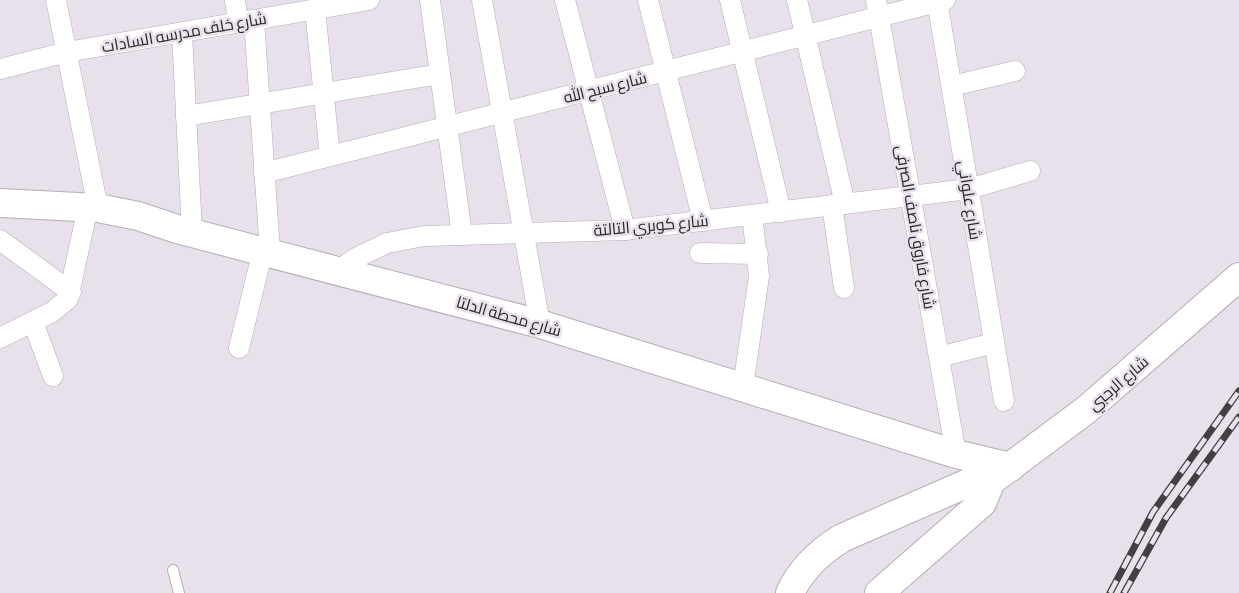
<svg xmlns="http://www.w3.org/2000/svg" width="1239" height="593" font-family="'Alegreya Sans',Cairo,sans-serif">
	<rect width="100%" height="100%" fill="#e8e0ea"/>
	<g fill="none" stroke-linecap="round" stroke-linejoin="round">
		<!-- lane casing -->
		<g stroke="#b5adb7" stroke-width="12">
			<polyline id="lane" points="173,570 179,593"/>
		</g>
		<!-- street casing -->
		<g stroke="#b5adb7" stroke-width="21">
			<g id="street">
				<polyline points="56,0 98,208"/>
				<polyline points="235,0 238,23"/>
				<polyline points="430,0 462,235"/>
				<polyline points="482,0 540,324"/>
				<polyline points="565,0 625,230"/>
				<polyline points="648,0 703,221"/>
				<polyline points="730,0 781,212"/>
				<polyline points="797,0 845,204"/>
				<polyline points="876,0 956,454"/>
				<polyline points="937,0 1004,401"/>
				<polyline points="315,9 330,156"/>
				<polyline points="254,20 270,252"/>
				<polyline points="182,33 192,233"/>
				<polyline points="0,69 67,52 369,0"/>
				<polyline points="952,86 1015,71"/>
				<polyline points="186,116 440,74"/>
				<polyline points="264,173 945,0"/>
				<polyline points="832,205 844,288"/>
				<polyline points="0,240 71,292"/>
				<polyline points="700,253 758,254"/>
				<polyline points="339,270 354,259 387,243 424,236 625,230 969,189 1030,171"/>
				<polyline points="33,322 53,376"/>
				<polyline points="0,338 52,312 68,299 88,207"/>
				<polyline points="239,348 263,250"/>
				<polyline points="939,357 994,343"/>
				<polyline points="743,387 759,276 752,215"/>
			</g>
		</g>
		<!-- secondary casing -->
		<g stroke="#b5adb7" stroke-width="30">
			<g id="secondary">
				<polyline points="0,203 98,208 138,216 177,229 540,324 956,454 1011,467"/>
				<path d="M790,593C801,569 821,551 842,538L968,483L991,481"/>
				<polyline points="879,593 982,503 991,481 1086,410 1239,277"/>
			</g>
		</g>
		<!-- lane -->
		<use href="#lane" stroke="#fff" stroke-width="10"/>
		<!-- street -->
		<use href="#street" stroke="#fff" stroke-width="20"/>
		<!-- secondary -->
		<use href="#secondary" stroke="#fff" stroke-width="28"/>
		<!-- rail casing -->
		<g stroke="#433f44" stroke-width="7">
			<g id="rail">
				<polyline points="1110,593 1153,512 1239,391"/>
				<polyline points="1124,593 1166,518 1239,417"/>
			</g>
		</g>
		<!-- rail -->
		<use href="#rail" stroke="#e8e0ea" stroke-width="4.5" stroke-dasharray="14" stroke-linecap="butt"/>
	</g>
	<g text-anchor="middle" stroke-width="5" stroke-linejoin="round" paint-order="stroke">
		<!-- street labels -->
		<g font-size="16" fill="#29262a" stroke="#e8e0ea">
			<text transform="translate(184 32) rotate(-10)" y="6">شارع خلف مدرسه السادات</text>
			<text transform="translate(605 87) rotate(-14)" y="6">شارع سبح الله</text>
			<text transform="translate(970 200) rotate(81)" y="6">شارع علواني</text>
			<text transform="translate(651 225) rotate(-5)" y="6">شارع كوبري التالتة</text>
			<text transform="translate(916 227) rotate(80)" y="6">شارع فاروق ناصف الصرفى</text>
			<text transform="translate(509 316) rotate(16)" y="6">شارع محطة الدلتا</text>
			<text transform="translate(1118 383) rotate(-41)" y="6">شارع الرجبي</text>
		</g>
	</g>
</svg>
